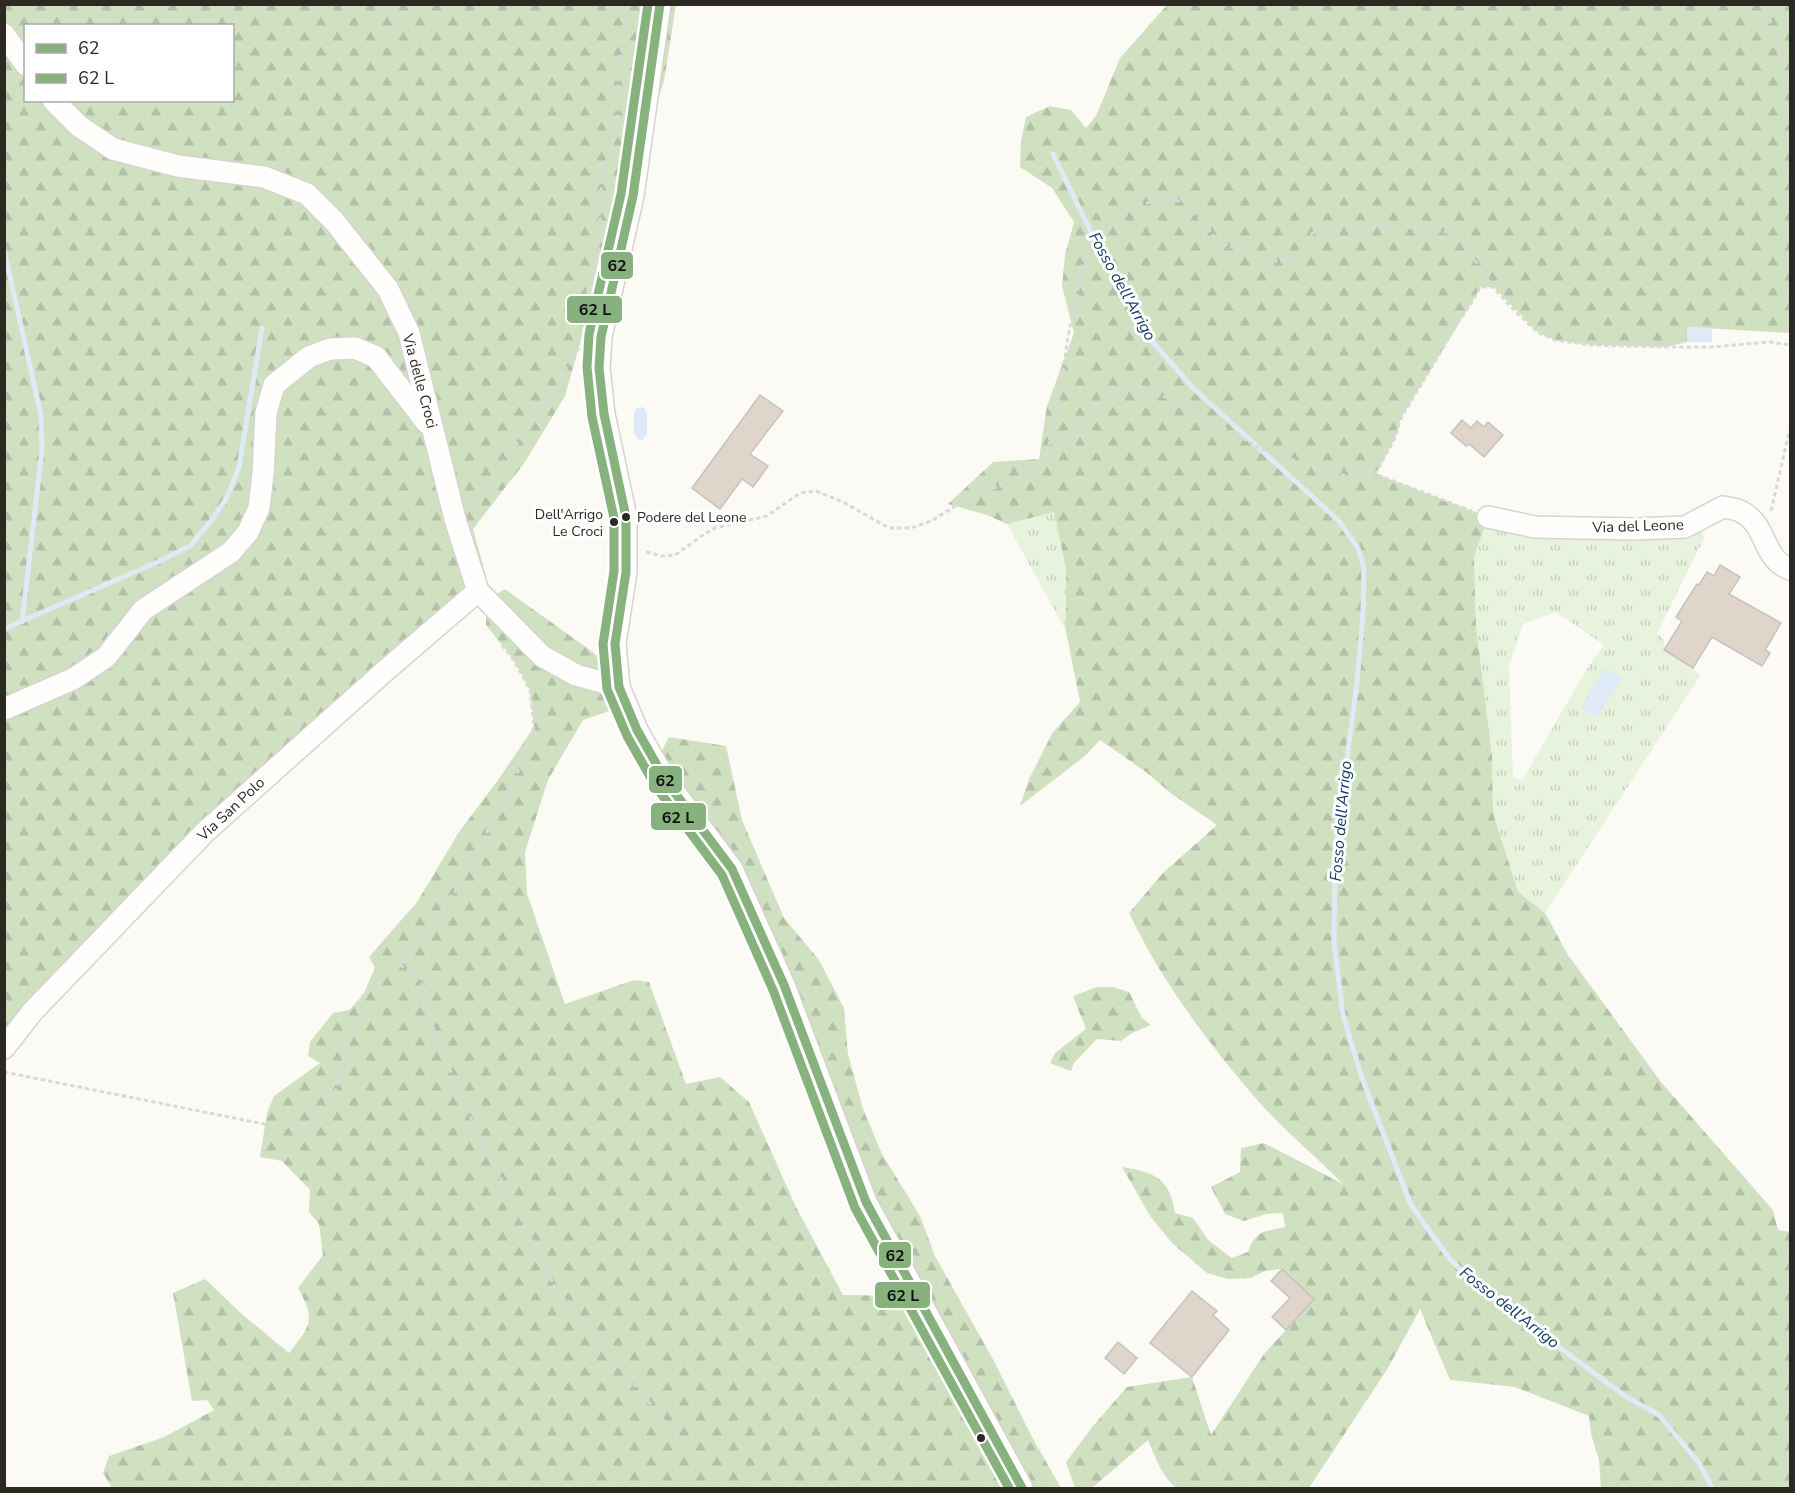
<svg xmlns="http://www.w3.org/2000/svg" width="1795" height="1493" font-family="'Nunito Sans',sans-serif">
	<defs>
		<pattern id="grass-tufts" width="24" height="20" patternUnits="userSpaceOnUse" patternTransform="scale(1.5)"><rect width="24" height="20" fill="#e8f3dd"/><path d="M3 7l-1-3M5 7V3M7 7l1-3M15 17l-1-3M17 17v-4M19 17l1-3" fill="none" stroke="#c7d0bd"/></pattern>
		<pattern id="forest-firs" width="22" height="20" patternUnits="userSpaceOnUse" patternTransform="scale(1.5)"><rect width="22" height="20" fill="#d0e1c1"/><path d="M5 1l3.5 6h-7zM16 11l3.5 6h-7z" fill="#b3c1a6"/></pattern>
	</defs>
	<rect width="100%" height="100%" fill="#fcfaf4"/>
	<!-- grass -->
	<g fill="url(#grass-tufts)" fill-rule="evenodd">
		<polygon points="1054,511 1066,569 1066,631 1007,524"/>
		<path d="M1488,517L1699,520L1704,538L1657,634C1665,638 1665,642 1664,650L1693,668L1700,676L1545,913L1518,892L1493,813L1492,756L1476,626L1474,557ZM1556,612L1604,645L1588,667L1522,780L1513,777L1509,665L1523,624Z"/>
	</g>
	<!-- forest -->
	<g fill="url(#forest-firs)" fill-rule="evenodd">
		<path d="M5,5H676L664,81L606,252L565,396L525,462L473,529L486,576L478,591L205,832L5,1037ZM26,26H232V100H26Z"/>
		<path d="M1167,5H1790V333L1688,327L1687,342L1666,347L1591,345L1555,340L1537,332L1494,287H1481L1401,418L1395,438L1376,474L1488,517L1474,557L1476,626L1492,756L1493,813L1518,892L1545,913L1568,955L1661,1082L1773,1210L1778,1230L1790,1232V1488H1601L1599,1460L1591,1434L1589,1416L1515,1387L1450,1380L1420,1309L1388,1368L1309,1488H1176C1161,1475 1156,1458 1148,1440L1092,1488H1075L1066,1462L1093,1426L1127,1387L1192,1377L1211,1435L1264,1354L1314,1299L1282,1269L1265,1271L1251,1278L1228,1279L1207,1273L1172,1243L1150,1216L1122,1167C1154,1172 1170,1178 1175,1213L1193,1218L1209,1241L1232,1258L1248,1252C1256,1229 1264,1232 1285,1227L1283,1213L1266,1214L1244,1221L1225,1214L1211,1187L1240,1172L1241,1148L1264,1143L1343,1184C1315,1156 1284,1130 1258,1101C1208,1043 1162,982 1129,913L1163,873L1217,825L1172,794L1146,772L1100,740L1085,756L1020,806L1029,779L1053,732L1080,702L1066,631V569L1054,512L1007,524L987,515L948,504L993,462L1039,459L1047,406L1074,333L1062,286L1065,255L1074,222L1052,188L1020,167L1021,141L1026,117L1050,106L1071,110L1086,128L1096,116L1120,58Z"/>
		<path d="M505,589L594,653L619,687L627,705L583,720L548,780L525,852L527,894L565,1004L634,980L649,982L686,1084L720,1077L749,1102L796,1207L843,1295L923,1296L880,1219L795,1002L724,839L706,823L659,756L669,737L726,746L742,820L784,918L819,960L844,1008L848,1054L863,1109L882,1154L920,1216L935,1256L995,1363L1032,1437L1061,1488H112L103,1473L109,1456L164,1437L214,1410L207,1400L192,1401L173,1293L205,1279L243,1315L289,1353C311,1325 316,1320 298,1288L323,1255L319,1224L309,1212L310,1190L282,1161L260,1157L267,1113L274,1096L320,1063L308,1056L310,1042L333,1013L349,1010L363,995L375,968L369,957L417,902L459,832L498,780L534,727L530,690L513,659L486,625L487,600Z"/>
		<polygon points="1097,987 1113,987 1129,992 1142,1018 1151,1025 1132,1033 1121,1041 1097,1039 1074,1063 1071,1071 1050,1063 1055,1053 1086,1029 1073,996"/>
	</g>
	<!-- water -->
	<g fill="#deeaf5">
		<polygon points="1687,327 1712,328 1712,342 1687,342"/>
		<polygon points="643,407 647,413 647,434 643,440 639,440 634,434 634,412 637,408"/>
		<polygon points="1605,668 1622,679 1597,718 1581,708"/>
	</g>
	<g fill="none" stroke-linecap="round" stroke-linejoin="round">
		<!-- stream -->
		<g stroke="#deeaf5" stroke-width="5">
			<polyline points="1053,154 1098,247 1150,339 1193,388 1339,521 1358,548 1364,568 1363,614 1357,682 1335,850 1334,943 1343,1015 1362,1078 1411,1205 1448,1257 1478,1287 1625,1396 1659,1415 1699,1463 1712,1488"/>
			<polyline points="4,250 41,415 42,450 22,622"/>
			<polyline points="4,629 160,561 190,546 211,521 226,499 239,467 262,328"/>
		</g>
	</g>
	<!-- building -->
	<g fill="#dfd5ca" stroke="#c6c2bd" stroke-width="1.5">
		<polygon points="760,395 783,411 750,454 768,466 753,487 742,479 720,509 692,488"/>
		<polygon points="1462,420 1471,428 1477,421 1484,427 1488,422 1503,435 1484,457 1469,444 1466,446 1451,433"/>
		<polygon points="1720,565 1740,577 1729,594 1781,623 1765,650 1770,653 1762,666 1712,637 1693,668 1664,650 1682,621 1676,617 1697,584 1699,585 1707,572 1714,576"/>
		<polygon points="1282,1269 1314,1299 1286,1330 1272,1317 1290,1298 1271,1281"/>
		<polygon points="1192,1291 1217,1311 1213,1315 1229,1330 1192,1377 1150,1343"/>
		<polygon points="1118,1342 1137,1358 1124,1374 1105,1358"/>
	</g>
	<g fill="none" stroke-linecap="round" stroke-linejoin="round">
		<!-- minor casing -->
		<g stroke="#d6d4ce" stroke-width="24">
			<g id="minor">
				<polyline points="660,4 633,196 601,337 599,368 604,414 626,517 626,572 615,644 619,687 637,730 666,781 732,869 784,985 866,1202 1022,1488"/>
				<polyline points="4,34 26,65"/>
				<polyline points="53,100 79,126 113,149 178,166 264,177 307,194 334,221 388,289 409,333 455,519 478,591 542,656 576,675 619,687"/>
				<path d="M1488,517L1535,527L1635,529L1685,527L1723,507C1729,508 1737,509 1742,512C1768,526 1762,559 1790,569"/>
				<polyline points="4,709 73,679 106,657 143,610 231,552 248,532 259,508 263,474 266,413 274,385 309,357 330,349 355,348 376,357 427,423"/>
				<polyline points="4,1048 33,1011 205,832 386,670 478,591"/>
			</g>
		</g>
		<!-- path -->
		<g stroke="#d9d9d7" stroke-width="3" stroke-dasharray="4.5 3" stroke-linecap="butt">
			<polyline points="385,4 403,28"/>
			<polyline points="1767,4 1772,30 1783,58 1784,106 1786,118 1790,127"/>
			<polyline points="585,310 590,282 599,251 601,187 606,163 612,148 618,118 618,76 623,40 625,4"/>
			<path d="M1045,460L1056,417L1068,337L1087,246L1114,219L1133,207L1158,200L1185,201L1220,243L1272,261H1294C1298,254 1302,243 1308,237C1331,214 1424,230 1456,233L1493,287L1511,307L1537,332L1555,340L1591,345L1666,347H1711L1770,342L1790,345"/>
			<polyline points="1375,474 1395,438 1401,418 1461,318 1474,299 1480,287 1493,287"/>
			<polyline points="472,507 541,409 580,346"/>
			<polyline points="1771,511 1790,428"/>
			<polyline points="646,552 663,556 675,555 703,535 715,528 767,516 800,493 816,491 843,502 889,528 911,528 931,521 959,504 1040,467 1045,460 1076,431 1107,393 1123,388 1139,389 1163,396 1262,449 1301,463 1346,476 1375,474 1472,511"/>
			<polyline points="400,965 420,976 432,1025 467,1111 556,1289 688,1450"/>
			<polyline points="4,1072 279,1127 307,1127 335,1092 363,995 408,958 456,890 517,774 534,727 530,690 513,659 501,644"/>
		</g>
		<!-- minor -->
		<use href="#minor" stroke="#fffefd" stroke-width="21"/>
		<!-- bus-1 casing -->
		<g stroke="#fff" stroke-width="14">
			<polyline id="bus-1" points="660,4 633,196 601,337 599,368 604,414 626,517 626,572 615,644 619,687 637,730 666,781 732,869 784,985 866,1202 1022,1488"/>
		</g>
		<!-- bus-2 casing -->
		<g stroke="#fff" stroke-width="14">
			<polyline id="bus-2" points="648,4 621,194 589,334 587,367 592,417 614,518 614,571 603,644 607,689 627,736 656,787 722,875 773,990 855,1208 1009,1488"/>
		</g>
		<!-- bus-1 -->
		<use href="#bus-1" stroke="#87b17d" stroke-width="9"/>
		<!-- bus-2 -->
		<use href="#bus-2" stroke="#87b17d" stroke-width="9"/>
	</g>
	<!-- markers -->
	<g fill="#2c2923" stroke="#fff" stroke-width="2">
		<circle cx="626" cy="517" r="5"/>
		<circle cx="614" cy="522" r="5"/>
		<circle cx="981" cy="1438" r="5"/>
	</g>
	<g text-anchor="middle" stroke-width="6" stroke-linejoin="round" paint-order="stroke">
		<!-- bus labels -->
		<g font-size="14" fill="#2c2923" stroke="#fff" text-anchor="end">
			<text x="603" y="519">Dell'Arrigo<tspan x="603" dy="17">Le Croci</tspan></text>
			<text x="637" y="522" text-anchor="start">Podere del Leone</text>
		</g>
		<!-- street labels -->
		<g font-size="15" fill="#2c2923" stroke="#fff">
			<text transform="translate(420 381) rotate(75)" y="5">Via delle Croci</text>
			<text transform="translate(1638 526) rotate(-2)" y="5">Via del Leone</text>
			<text transform="translate(231 809) rotate(-43)" y="5">Via San Polo</text>
		</g>
		<!-- water labels -->
		<g font-size="16" font-style="italic" fill="#0e3d68" stroke="#fff">
			<text transform="translate(1123 286) rotate(61)" y="6">Fosso dell'Arrigo</text>
			<text transform="translate(1340 821) rotate(-85)" y="6">Fosso dell'Arrigo</text>
			<text transform="translate(1510 1307) rotate(38)" y="6">Fosso dell'Arrigo</text>
		</g>
	</g>
	<g stroke="#fff" stroke-width="2">
		<rect x="600" y="251" width="34" height="29" rx="6" fill="#87b17d"/>
		<rect x="566" y="295" width="57" height="29" rx="6" fill="#87b17d"/>
		<rect x="648" y="765" width="35" height="29" rx="6" fill="#87b17d"/>
		<rect x="650" y="802" width="57" height="29" rx="6" fill="#87b17d"/>
		<rect x="878" y="1241" width="34" height="28" rx="6" fill="#87b17d"/>
		<rect x="874" y="1281" width="57" height="28" rx="6" fill="#87b17d"/>
	</g>
	<g font-size="16" text-anchor="middle" font-weight="bold" fill="#111">
		<text x="617" y="271">62</text>
		<text x="595" y="315">62 L</text>
		<text x="665" y="786">62</text>
		<text x="678" y="823">62 L</text>
		<text x="895" y="1261">62</text>
		<text x="903" y="1301">62 L</text>
	</g>
	<!-- border -->
	<rect width="1795" height="1493" fill="none" stroke="#2c2923" stroke-width="12"/>
	<!-- legend -->
	<rect x="24" y="24" width="210" height="78" fill="#ffffff" stroke="#aba9a7" stroke-width="1.5"/>
	<rect x="36" y="44" width="30" height="9" fill="#87b17d" stroke="#aba9a7" stroke-width="1.5"/>
	<text x="78" y="54" font-size="18" fill="#2c2923">62</text>
	<rect x="36" y="74" width="30" height="9" fill="#87b17d" stroke="#aba9a7" stroke-width="1.5"/>
	<text x="78" y="84" font-size="18" fill="#2c2923">62 L</text>
</svg>
